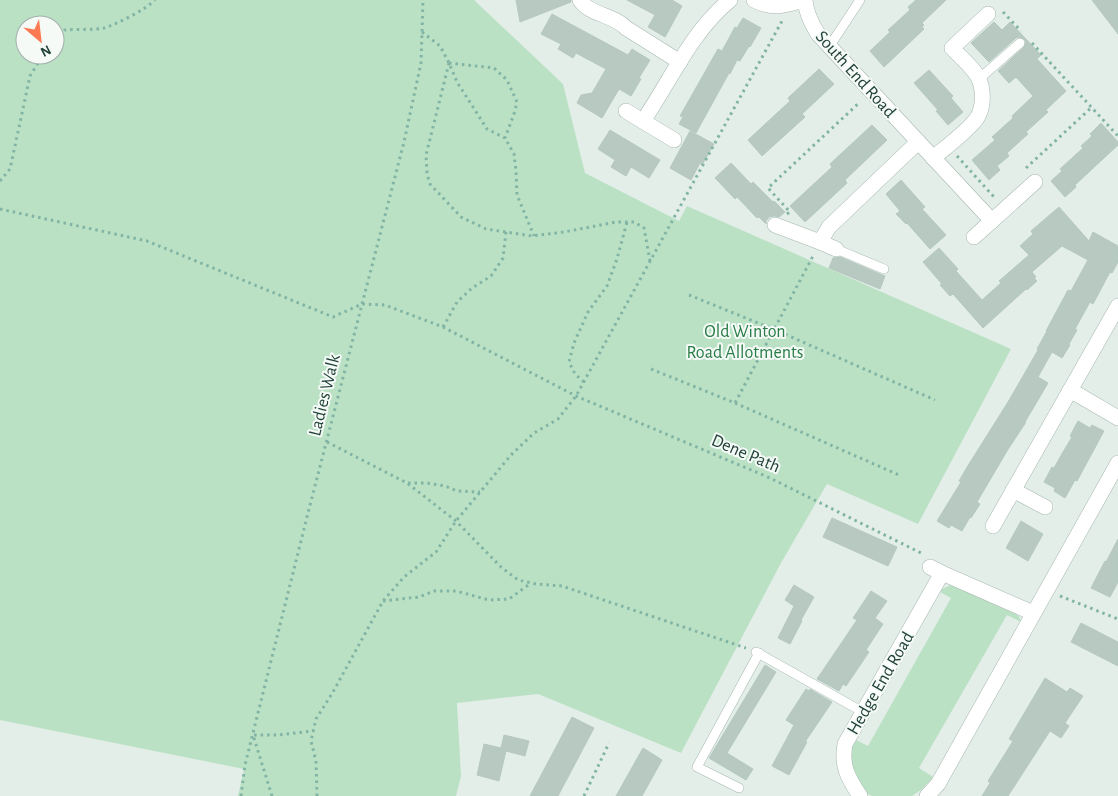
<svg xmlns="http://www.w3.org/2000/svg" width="1118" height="796" font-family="'Alegreya Sans',sans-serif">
	<rect width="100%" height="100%" fill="#e4eee9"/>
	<!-- green -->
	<g fill="#bbe1c5" fill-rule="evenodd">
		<path d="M0,0H474L563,84L585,173L679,221L687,206L1011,349L918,524L827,484L781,563L681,753L538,694L457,703L461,776L456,796H238L244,769L0,720ZM25,25H55V55H25Z"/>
		<polygon points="951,585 1019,616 1021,622 1007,615 919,768 933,777 922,789 912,796 872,796 866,793 852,774 849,751 854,740 856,740 868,746 951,598 940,592 942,589"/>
	</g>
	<!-- building -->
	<g fill="#b8c9c2" stroke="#b5c9c0">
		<polygon points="516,0 571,0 571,2 520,22"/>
		<polygon points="627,0 672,0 682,6 665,37 648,27 655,15"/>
		<polygon points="916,0 946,0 922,23 924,25 922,27 924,29 884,67 870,51 890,32 888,30 910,10 908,7"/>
		<polygon points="1092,0 1118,0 1118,34"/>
		<polygon points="552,14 628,55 632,49 650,60 639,78 641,79 631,96 619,89 602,118 577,103 581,95 592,93 606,69 576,53 573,58 558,49 561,44 541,34"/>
		<polygon points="743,18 761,28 750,47 749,46 740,61 737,60 730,74 729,73 696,133 679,124 683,117 680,116 718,49 722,51 735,27 737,28"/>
		<polygon points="994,22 1002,30 1010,22 1041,55 1037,59 1066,91 1046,110 1048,112 1026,132 1028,134 1007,153 1009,156 997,166 1000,170 989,180 972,160 995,140 992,137 1013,118 1012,116 1033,96 1016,77 1009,83 998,71 1024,47 1026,42 1024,39 1019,37 1016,38 989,62 971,43"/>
		<polygon points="819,69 834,84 802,114 805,117 762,156 748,140 790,101 788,98"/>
		<polygon points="929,70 953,96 951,98 963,112 948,125 936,111 938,110 914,83"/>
		<polygon points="1101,123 1118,142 1118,145 1075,185 1076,187 1065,197 1051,181 1062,171 1060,169 1083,148 1081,146 1092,136 1090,134"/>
		<polygon points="872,125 887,140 845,180 847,183 805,222 790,206 832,167 830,164"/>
		<polygon points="610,130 660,160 649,178 631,167 626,176 611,167 615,160 598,149"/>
		<polygon points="690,131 714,144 702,165 700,163 691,180 670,168"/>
		<polygon points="731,163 751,184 753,182 773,202 774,201 785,212 779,217 774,216 769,217 766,221 766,224 759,217 757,218 737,197 735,199 715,178"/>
		<polygon points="901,180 925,207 922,209 946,235 930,249 907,223 906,224 896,214 900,211 886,194"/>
		<polygon points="1059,207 1089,241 1093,232 1118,246 1118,262 1112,273 1110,272 1093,304 1090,302 1075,329 1077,330 1069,344 1070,345 1062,358 1052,352 1038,377 1048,383 1025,422 1026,422 1007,451 977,502 980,504 971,518 970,517 962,531 951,525 949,528 937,521 961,482 959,481 969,464 1008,402 1038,350 1037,349 1047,331 1046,331 1068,290 1071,291 1088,260 1062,246 1032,272 1036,277 1034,278 1037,281 1027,290 1026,289 983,328 953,294 950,296 940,285 942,284 923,262 939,248 958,269 956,271 982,300 1001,283 999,281 1029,255 1020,246 1033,234 1031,231"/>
		<polygon points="840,257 885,276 880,289 829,268 833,258"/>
		<polygon points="1078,421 1090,428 1092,425 1104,431 1077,481 1075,480 1065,498 1054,491 1055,488 1044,482 1052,467 1054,468 1063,452 1072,437 1070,436"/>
		<polygon points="832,518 897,547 888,566 823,537"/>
		<polygon points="1021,521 1043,534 1028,561 1006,548"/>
		<polygon points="1118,539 1118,582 1110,597 1091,588 1105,561 1106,562"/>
		<polygon points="794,585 814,597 801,620 802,621 790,644 778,638 794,606 785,600"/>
		<polygon points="871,591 887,601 875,618 883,624 866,650 869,652 846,686 843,684 839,691 817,679 857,620 853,618"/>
		<polygon points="1081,623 1118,642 1118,666 1071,642"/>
		<polygon points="765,665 776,672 727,753 753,769 746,780 709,758"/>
		<polygon points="1045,678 1067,692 1070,688 1083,696 1065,723 1069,726 1061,738 1050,731 1008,796 982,796 990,783 988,781 1013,741 1009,739"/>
		<polygon points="806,689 809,691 810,689 832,702 805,742 807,742 789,775 772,766 794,725 786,720"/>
		<polygon points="572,717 594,728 558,796 530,796"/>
		<polygon points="504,735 529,741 525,756 506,751 499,781 477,775 484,744 501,748"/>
		<polygon points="643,748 662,760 642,796 616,796"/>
	</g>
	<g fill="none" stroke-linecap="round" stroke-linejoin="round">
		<!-- lane casing -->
		<g stroke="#a6b7b0" stroke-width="10">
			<g id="lane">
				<polyline points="829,47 860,0"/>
				<polyline points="979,79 1020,43"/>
				<polyline points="836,249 884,269"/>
				<polyline points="756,652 863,712"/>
				<polyline points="739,788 697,767 759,653"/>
			</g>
		</g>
		<!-- street casing -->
		<g stroke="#a6b7b0" stroke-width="16">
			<g id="street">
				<path d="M580,0C591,16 613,14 626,28L680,62"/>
				<path d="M754,0C773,10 785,5 804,0"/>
				<path d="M805,0C806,13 811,23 818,34L992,221"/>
				<polyline points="626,111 674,140"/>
				<path d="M643,121C671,80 691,32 730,0"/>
				<path d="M933,158C946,147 968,131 977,118C984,107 984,89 978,77C972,66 960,57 952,48L988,14"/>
				<polyline points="775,225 820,242 829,227 918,142"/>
				<polyline points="974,237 1035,182"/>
				<polyline points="820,242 836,249"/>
				<polyline points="1070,390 1118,418"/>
				<polyline points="1013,490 1045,507"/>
				<polyline points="993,526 1118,306"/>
				<polyline points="930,567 942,573 1033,613"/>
				<path d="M860,796C848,778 841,766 845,744L942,573"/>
				<polyline points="927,796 938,784 1118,463"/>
			</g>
		</g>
		<!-- path -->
		<g stroke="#81b4a4" stroke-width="3" stroke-dasharray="2.5 4" stroke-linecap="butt">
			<polyline points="1003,12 1021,31"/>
			<polyline points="422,32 440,46 449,63 457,82 487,129 505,138 514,154 516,171 517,195 534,236"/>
			<path d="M55,40L65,30C76,29 94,30 104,28C117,24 145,10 155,0"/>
			<polyline points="1032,43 1118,136"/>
			<polyline points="449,63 426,155 427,174 430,184 461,217 486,229 532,236 564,232 616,222 634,222 644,228 650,261"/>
			<polyline points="449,63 494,68 507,80 517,102 514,114 505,138"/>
			<polyline points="957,156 994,197 995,196"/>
			<polyline points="1026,168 1092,107"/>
			<polyline points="0,181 10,169 30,76 43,55"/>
			<polyline points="0,209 147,241 333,317 362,304 385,305 443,327 576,396 770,478 923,554"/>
			<polyline points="787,214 790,212 768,188 860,102"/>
			<polyline points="689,295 773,329 935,400"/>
			<polyline points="443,327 457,302 472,288 491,276 503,258 506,232"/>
			<polyline points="651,369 735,403 813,256"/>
			<polyline points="584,382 575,374 569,362 574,343 588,312 607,286 617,259 627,222"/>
			<polyline points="735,403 899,475"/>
			<polyline points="327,442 407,483 456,521 501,567 518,580 536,584 562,586 746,648"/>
			<polyline points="408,483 427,483 445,486 457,491 480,492"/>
			<polyline points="1060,596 1118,619"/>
			<polyline points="383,601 419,597 434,591 456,591 489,600 509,599 531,583"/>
			<polyline points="241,796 245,765 309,509 404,142 421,63 423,0"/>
			<polyline points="272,796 253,735 278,735 313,731"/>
			<polyline points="317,796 316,761 311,741 316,719 333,692 383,601 404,577 436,552 456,521 511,455 534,433 558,419 576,396 782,21"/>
			<polyline points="584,796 609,743"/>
		</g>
		<!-- lane -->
		<use href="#lane" stroke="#fff" stroke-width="9"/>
		<!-- street -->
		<use href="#street" stroke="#fff" stroke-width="15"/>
	</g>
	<g text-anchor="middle" stroke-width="4" stroke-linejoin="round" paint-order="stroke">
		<!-- street labels -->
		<g font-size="18" fill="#214238" stroke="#f5faf7">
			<text transform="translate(856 74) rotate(48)" y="6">South End Road</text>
			<text transform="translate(324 395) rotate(-76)" y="6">Ladies Walk</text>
			<text transform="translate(746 453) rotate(23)" y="6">Dene Path</text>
			<text transform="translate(880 683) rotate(-60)" y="6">Hedge End Road</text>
		</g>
		<!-- park labels -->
		<g font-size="18" fill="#287c47" stroke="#f5faf7">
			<text x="745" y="337">Old Winton<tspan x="745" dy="21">Road Allotments</tspan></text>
		</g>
	</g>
	<!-- north arrow -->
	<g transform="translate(40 40) rotate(152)"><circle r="24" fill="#f5faf7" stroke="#a0b0ab"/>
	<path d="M0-4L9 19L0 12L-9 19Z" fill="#fc7a53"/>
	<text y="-8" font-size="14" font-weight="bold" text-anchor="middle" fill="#214238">N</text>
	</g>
</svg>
